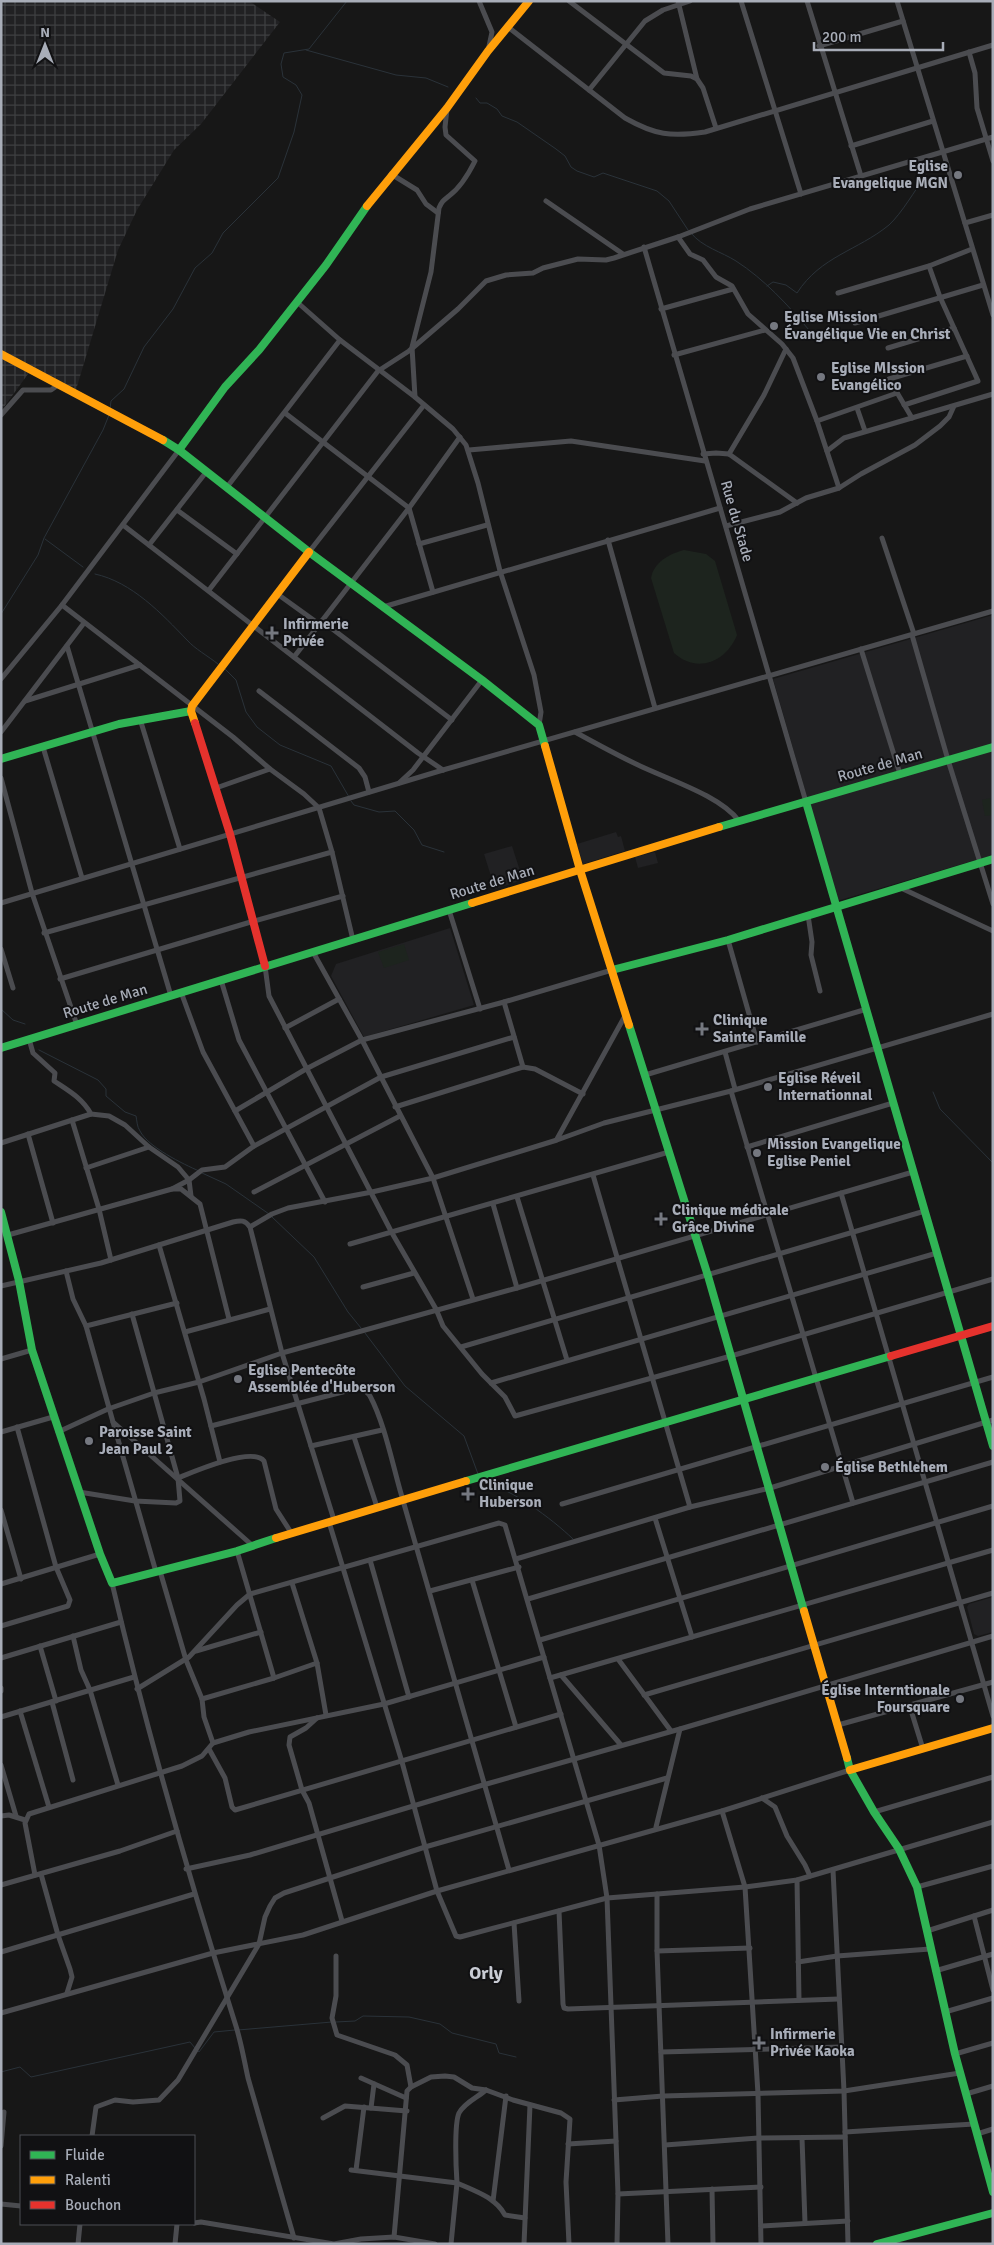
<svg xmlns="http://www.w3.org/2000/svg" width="994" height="2245" font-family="Signika,sans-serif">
	<defs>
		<pattern id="industrial-grid" width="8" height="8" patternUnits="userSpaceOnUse" patternTransform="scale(1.25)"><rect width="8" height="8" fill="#212123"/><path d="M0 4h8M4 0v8" fill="none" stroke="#3e3f41"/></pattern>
	</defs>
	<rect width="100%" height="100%" fill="#171717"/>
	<!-- built -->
	<g fill="#212123">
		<polygon points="993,615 993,855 837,901 773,679"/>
		<polygon points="616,832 618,837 621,836 625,851 583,864 577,844"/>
		<polygon points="512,846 523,880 495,889 484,854"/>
		<polygon points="655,852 658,863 638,868 635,857"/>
		<polygon points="450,928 474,1005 364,1037 331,976 336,964"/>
		<polygon points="993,1597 993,1632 978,1636 974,1634 967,1607 969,1604"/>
	</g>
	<!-- industrial -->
	<polygon fill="url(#industrial-grid)" points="1,1 249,1 280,22 201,124 174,150 137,210 118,250 75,393 31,370 1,411"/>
	<!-- pitch -->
	<g fill="#1d241e">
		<path d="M684,550L706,554L715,561L737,635C726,662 697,674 674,653L651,578C654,562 669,554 684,550Z"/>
		<polygon points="990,798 993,815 985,816 982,800"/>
		<polygon points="404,944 409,960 384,968 378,952"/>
	</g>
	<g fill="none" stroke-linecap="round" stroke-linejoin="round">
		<!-- stream -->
		<g stroke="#2a3239" stroke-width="1">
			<polyline points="306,50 396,75 426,78 448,87"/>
			<polyline points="476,98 480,103 487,103 497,109 502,116 517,122 556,149 565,156 571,167 577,171 594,177 603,173 657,191 669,201 688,230"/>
			<path d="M691,233C702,247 722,252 736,261C764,279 788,305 809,330"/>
			<path d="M767,286L773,282L786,285L797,293C821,256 857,251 889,225C902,213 915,190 926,175"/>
			<polyline points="110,409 111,401 124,389 144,347 173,309 195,268 212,253 223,233 278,178 294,132 302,95 296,85 283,77 281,64 284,53 309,49 347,1"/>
			<polyline points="45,539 83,567"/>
			<path d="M95,574C132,582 162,614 187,640C195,649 208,656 218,664"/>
			<polyline points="1,614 38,555 44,538 103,430 109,415"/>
			<polyline points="224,668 236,680 246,712 257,727 280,745 331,766 349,797"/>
			<polyline points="351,801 354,805 379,812 395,811 414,830 422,845 444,852"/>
			<polyline points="1,1009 13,1020 25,1024"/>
			<path d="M39,1050L98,1080L106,1089V1096L125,1112L136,1116C137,1121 137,1127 140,1131C148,1147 183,1164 199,1171"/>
			<polyline points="933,1092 940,1109 993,1163"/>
			<polyline points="202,1173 226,1184 269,1214"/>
			<polyline points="272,1217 314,1257 348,1312 361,1328"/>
			<polyline points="365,1333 405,1386 464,1436 478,1474"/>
			<path d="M483,1482C512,1489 551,1518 573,1539"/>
			<polyline points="336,2022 355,2021 363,2016 409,2017 440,2024 452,2033 496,2044 499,2053 516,2057"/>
			<polyline points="238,2030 332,2022"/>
			<polyline points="198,2051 199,2052 214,2032 235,2030"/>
			<polyline points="1,2072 20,2067 31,2077 190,2042 195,2048"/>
		</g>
		<!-- street -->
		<g stroke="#4b4c50" stroke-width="5">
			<polyline points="479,1 492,32 488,51"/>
			<polyline points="569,1 664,73 691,76 697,79 703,88 716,128"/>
			<polyline points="678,1 697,79"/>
			<polyline points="741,1 801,194"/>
			<polyline points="807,1 861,176"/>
			<polyline points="897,1 993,315"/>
			<path d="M508,27L625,118C655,135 671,137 705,132L993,45"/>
			<polyline points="819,46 903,21"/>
			<polyline points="969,52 975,73 977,108 993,161"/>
			<polyline points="589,90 645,21 663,10 690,1"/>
			<polyline points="851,146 933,121"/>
			<polyline points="391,174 417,190 426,204 438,213"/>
			<polyline points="546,201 623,254"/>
			<polyline points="965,223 993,215"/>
			<polyline points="678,237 690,254 703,260 716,277 732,286 748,314 782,344 793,358 817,421 839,488"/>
			<polyline points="644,247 806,802"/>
			<polyline points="838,293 929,266 972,249"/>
			<polyline points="297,302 340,340 415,397 453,429 466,445 478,483 500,571 534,675 541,712 539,725"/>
			<polyline points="661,309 733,289"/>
			<polyline points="855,323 983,285"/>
			<polyline points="888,348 954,328"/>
			<polyline points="674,355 765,330"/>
			<path d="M415,397L412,347L431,272L439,208C442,201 444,200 449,196C460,188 469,173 475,161L446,135L445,127L447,109"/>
			<polyline points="904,405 978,381 940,297 929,266"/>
			<polyline points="857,408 865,431"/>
			<polyline points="285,413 409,508 433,592"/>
			<polyline points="1,415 23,390 51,390 58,385"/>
			<polyline points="912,418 889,379 967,356"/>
			<polyline points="817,421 897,393"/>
			<polyline points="469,450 571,441 705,461"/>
			<polyline points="827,451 844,438 993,394"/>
			<polyline points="703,454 716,453 729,454 797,503"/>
			<polyline points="729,454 764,395 786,349"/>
			<polyline points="227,487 340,340"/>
			<polyline points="177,510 237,554"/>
			<polyline points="123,525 418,753 443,770"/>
			<polyline points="726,526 780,512 806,498 839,488 861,474 915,445 940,426 949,417 954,406"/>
			<polyline points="882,538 914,634"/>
			<polyline points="608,540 655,708"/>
			<polyline points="419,544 487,525"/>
			<polyline points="149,545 207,471"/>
			<polyline points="309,552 424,405"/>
			<polyline points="209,590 378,371 409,351 458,309 486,281 506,275 533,273 543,268 578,259 606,260 614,258 678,237 750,209 993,137"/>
			<polyline points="276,593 319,624"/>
			<polyline points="62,605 233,737 270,769 304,794 319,808 332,852 353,940"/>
			<polyline points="383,607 720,508"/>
			<polyline points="322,621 452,720"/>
			<polyline points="912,635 948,760 993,904"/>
			<polyline points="67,646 171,996"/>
			<polyline points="861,649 900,774"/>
			<polyline points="294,657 409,508 460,437"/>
			<polyline points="1,679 62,605 179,450"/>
			<polyline points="259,691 359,768 365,777 369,792"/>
			<polyline points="25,701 140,665"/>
			<polyline points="140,719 180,849"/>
			<polyline points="1,732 84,623"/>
			<path d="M575,732C595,743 615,754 636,764C666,779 720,795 739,821"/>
			<polyline points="43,747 82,878"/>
			<polyline points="1,778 32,893 77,1025"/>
			<polyline points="399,783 413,770 482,680"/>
			<polyline points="216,788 270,769"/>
			<polyline points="903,889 993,931"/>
			<polyline points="1,903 443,770 993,611"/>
			<polyline points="449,910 480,1009"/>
			<polyline points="808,915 812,942 811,955 820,991"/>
			<polyline points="44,933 332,852"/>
			<polyline points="728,940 757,1042"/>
			<polyline points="1,949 13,988"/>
			<polyline points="313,952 362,1040 433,1178 473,1299"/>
			<polyline points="265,966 269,996 392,1233 436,1309 443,1326 482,1374 505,1397 515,1416 731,1356 993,1279"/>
			<polyline points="60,979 254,921 343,896"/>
			<polyline points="221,980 239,1040 325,1202"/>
			<polyline points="181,992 203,1052 254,1146"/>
			<polyline points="504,1002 523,1067"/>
			<polyline points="285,1028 339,999"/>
			<path d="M29,1039L33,1053L55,1073L54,1081C69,1091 82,1098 91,1114L109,1116L125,1125L149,1147L178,1167L189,1180L191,1196"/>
			<polyline points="725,1052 735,1089"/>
			<polyline points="645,1075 867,1009"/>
			<polyline points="731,1091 853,1503"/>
			<polyline points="395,1107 523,1067 535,1069 583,1094"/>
			<polyline points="235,1111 306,1069 362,1040 504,1002 612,970"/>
			<polyline points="72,1120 99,1209 111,1260"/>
			<polyline points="28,1134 53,1223"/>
			<polyline points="557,1139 626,1014"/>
			<polyline points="1,1143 91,1114"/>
			<polyline points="747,1147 893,1103"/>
			<polyline points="86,1168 149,1147"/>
			<polyline points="593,1175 690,1507"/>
			<polyline points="172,1189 189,1180 202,1170 225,1167 254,1146 381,1077 514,1037"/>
			<polyline points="254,1192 400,1116"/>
			<polyline points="841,1193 993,1716"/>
			<polyline points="517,1197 567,1360"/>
			<polyline points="493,1204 517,1288"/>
			<polyline points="250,1227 272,1214 288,1208 372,1192 433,1178 557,1140 604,1123 731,1091 993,1014"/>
			<polyline points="8,1235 172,1189 181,1189 200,1204 229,1319"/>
			<polyline points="350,1244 669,1152"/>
			<polyline points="159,1245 204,1399 220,1462"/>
			<polyline points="66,1271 73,1299 86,1326 113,1422 253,1546"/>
			<path d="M1,1286L101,1263L233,1222C241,1220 245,1220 250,1227L282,1353L334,1520"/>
			<polyline points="363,1287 414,1273"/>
			<polyline points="86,1326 177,1303"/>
			<polyline points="185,1332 270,1309"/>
			<polyline points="461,1347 925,1211"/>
			<polyline points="1,1359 32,1350"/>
			<polyline points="491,1383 937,1253"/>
			<polyline points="113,1422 156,1572"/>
			<path d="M211,1426L358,1388C363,1390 367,1391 370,1396C384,1422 392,1462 400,1490C437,1616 472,1743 509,1870"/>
			<polyline points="1,1432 53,1417"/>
			<polyline points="58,1432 108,1409 154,1393 199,1382 282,1353 517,1288 913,1172"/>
			<polyline points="354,1437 377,1507"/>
			<polyline points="311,1446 382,1430"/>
			<path d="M178,1478C193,1472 252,1446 264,1461L276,1509L292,1534"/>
			<polyline points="79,1492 135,1501 176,1503 180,1501 178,1478 132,1314"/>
			<polyline points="562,1504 993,1377"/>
			<polyline points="1,1510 21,1579"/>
			<polyline points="655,1518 692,1637"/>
			<polyline points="329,1522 402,1762 437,1891 456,1936 460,1937 607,1898 745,1887 797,1880 993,1822"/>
			<polyline points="237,1551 274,1678"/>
			<polyline points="516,1559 690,1507 770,1488 993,1420"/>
			<polyline points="370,1560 409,1697"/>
			<polyline points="160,1571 186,1660 202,1699 204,1717 213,1743"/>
			<polyline points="472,1580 516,1727"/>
			<path d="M112,1583C147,1732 189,1878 235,2023C241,2041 244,2060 248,2078C263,2132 279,2185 294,2238"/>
			<polyline points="292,1583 317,1663 326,1715"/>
			<polyline points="1,1584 100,1554"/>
			<polyline points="430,1591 519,1567"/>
			<polyline points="528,1599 993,1462"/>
			<polyline points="1,1626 68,1606 70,1600 56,1567 17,1427"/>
			<polyline points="73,1636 81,1670 90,1690 118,1785"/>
			<polyline points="540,1640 993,1506"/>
			<polyline points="40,1646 56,1701"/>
			<polyline points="196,1651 261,1632"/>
			<polyline points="1,1658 121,1622"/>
			<polyline points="618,1659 671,1731"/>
			<polyline points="561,1675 621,1745"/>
			<polyline points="550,1678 993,1550"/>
			<polyline points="1,1688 1,1691"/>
			<polyline points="137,1689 189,1657 237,1605 250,1594 499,1523 505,1525 599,1845 607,1898 618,2194 617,2244"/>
			<polyline points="644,1695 993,1593"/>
			<polyline points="202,1699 274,1678 317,1663"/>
			<polyline points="52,1702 73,1780"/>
			<polyline points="910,1707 923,1749"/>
			<polyline points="20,1711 49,1807"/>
			<polyline points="1,1717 134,1677"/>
			<polyline points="317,1718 306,1728 290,1737 289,1745 302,1790 309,1803 342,1921"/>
			<polyline points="838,1725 993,1682"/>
			<polyline points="209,1749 225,1778 232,1807 235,1810 561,1714"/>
			<polyline points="1,1765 16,1816"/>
			<polyline points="762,1798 775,1807 787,1836 805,1865 810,1876"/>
			<polyline points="722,1811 745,1887 758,2094 761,2244"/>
			<polyline points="874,1812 993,1777"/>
			<polyline points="1,1816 9,1815 25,1820"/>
			<polyline points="656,1827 680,1729"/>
			<polyline points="186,1869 250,1855 483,1785 680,1729 993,1636"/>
			<polyline points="833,1870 844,2091 848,2244"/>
			<polyline points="41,1874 58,1935 70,1969 72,1977 67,1993"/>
			<polyline points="35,1875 25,1823 29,1814 182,1766 202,1756 213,1743 249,1732 384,1704 544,1657"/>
			<polyline points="797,1880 799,2000"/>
			<polyline points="1,1885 120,1851 177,1831"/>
			<polyline points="917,1887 993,1866"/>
			<polyline points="657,1894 657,1951 668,2244"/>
			<polyline points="559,1911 563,2004 564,2008 568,2009 839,1999"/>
			<polyline points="974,1916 993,1990"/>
			<polyline points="514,1923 519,2001"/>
			<polyline points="927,1931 993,1910"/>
			<polyline points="657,1951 750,1948"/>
			<polyline points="1,1952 194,1894"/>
			<polyline points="336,1956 336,1996 332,2018 337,2035 395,2055 407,2065 411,2087"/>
			<polyline points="798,1962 837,1956 930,1949"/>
			<polyline points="935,1971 993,1954"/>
			<polyline points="945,2012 993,1998"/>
			<polyline points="1,2013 213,1953 303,1935 437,1891 722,1811 850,1770"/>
			<polyline points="661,2052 841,2047"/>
			<polyline points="955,2054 993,2043"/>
			<polyline points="361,2078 406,2098"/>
			<path d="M486,2090C478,2097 464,2103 459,2113C454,2124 456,2169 457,2183C475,2191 495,2197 505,2215L525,2218"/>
			<polyline points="966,2094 993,2086"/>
			<polyline points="614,2100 663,2096 844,2091 960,2073"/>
			<polyline points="371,2108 374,2084"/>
			<polyline points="323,2118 345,2106 407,2111"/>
			<polyline points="845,2132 974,2124"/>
			<polyline points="977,2134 993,2129"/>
			<polyline points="92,2136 96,2107 115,2100 133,2102 159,2100 178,2080 259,1944 265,1917 270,1906 275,1898 284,1893 425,1847 667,1778"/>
			<polyline points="802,2138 805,2223"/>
			<polyline points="568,2144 616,2141"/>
			<polyline points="665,2145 758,2138 845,2137"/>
			<polyline points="1,2146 4,2112"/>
			<polyline points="351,2170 457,2183 451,2244"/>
			<polyline points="356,2170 364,2107"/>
			<polyline points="712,2189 713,2244"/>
			<polyline points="618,2194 761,2187"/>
			<polyline points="493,2201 506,2096"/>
			<polyline points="1,2204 21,2206"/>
			<polyline points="194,2223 201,2222 334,2244 361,2239 394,2237 435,2244"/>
			<polyline points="761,2226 848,2221"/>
			<polyline points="394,2237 407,2091 411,2087 431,2077 445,2076 454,2077 472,2088 486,2090 513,2100 561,2113 570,2119 566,2182 569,2244"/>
			<polyline points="78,2244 80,2224"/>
			<polyline points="175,2244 177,2224"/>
			<polyline points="524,2244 530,2105"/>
		</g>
		<!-- fast -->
		<g stroke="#30b455" stroke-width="8">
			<polyline points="163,440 179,450 309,552 482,680 539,725 545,746"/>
			<polyline points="179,450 225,387 259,350 326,265 367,206"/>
			<polyline points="1,759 119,724 191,711"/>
			<polyline points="806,802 993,1446"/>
			<polyline points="719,827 993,747"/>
			<polyline points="612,970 728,940 993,859"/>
			<polyline points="629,1025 708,1276 804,1611"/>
			<polyline points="1,1048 472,903"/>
			<polyline points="1,1212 19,1281 32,1350 100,1554 112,1583 237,1551 276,1538"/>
			<polyline points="466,1481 891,1356"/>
			<polyline points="847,1758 850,1770 874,1812 899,1849 917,1887 955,2054 993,2192"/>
			<polyline points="877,2244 993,2213"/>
		</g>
		<!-- slow -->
		<g stroke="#ff9f0a" stroke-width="8">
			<polyline points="367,206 447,108 488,51 529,1"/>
			<polyline points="1,354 163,440"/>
			<polyline points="195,723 191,711 192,706 309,552"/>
			<polyline points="545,746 580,870 629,1025"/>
			<polyline points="472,903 719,827"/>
			<polyline points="276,1538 466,1481"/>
			<polyline points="804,1611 847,1758"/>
			<polyline points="850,1770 993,1728"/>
		</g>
		<!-- jam -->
		<g stroke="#e5322d" stroke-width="8">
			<polyline points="195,723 230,834 265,966"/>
			<polyline points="891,1356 993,1326"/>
		</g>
	</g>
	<!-- markers -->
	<g fill="#757880" stroke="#111113" stroke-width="2">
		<circle cx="958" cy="175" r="5"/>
		<circle cx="774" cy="326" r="5"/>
		<circle cx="821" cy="377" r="5"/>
		<path d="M269.5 625.5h5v5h5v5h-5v5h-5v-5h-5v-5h5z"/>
		<path d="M699.5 1021.5h5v5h5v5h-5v5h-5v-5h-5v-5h5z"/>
		<circle cx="768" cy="1087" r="5"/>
		<circle cx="757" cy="1153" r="5"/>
		<path d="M658.5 1211.5h5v5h5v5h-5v5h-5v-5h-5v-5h5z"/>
		<circle cx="238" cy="1379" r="5"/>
		<circle cx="89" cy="1441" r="5"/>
		<circle cx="825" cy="1467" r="5"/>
		<path d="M465.5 1486.5h5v5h5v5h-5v5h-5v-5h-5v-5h5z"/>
		<circle cx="960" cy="1699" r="5"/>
		<path d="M756.5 2035.5h5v5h5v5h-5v5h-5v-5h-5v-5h5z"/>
	</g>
	<g text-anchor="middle" stroke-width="4" stroke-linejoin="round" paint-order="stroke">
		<!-- poi labels -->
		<g font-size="15" font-weight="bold" fill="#a8adb8" stroke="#111113" text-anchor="start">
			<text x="948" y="171" text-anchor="end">Eglise<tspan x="948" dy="17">Evangelique MGN</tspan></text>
			<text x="784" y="322">Eglise Mission<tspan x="784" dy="17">Évangélique Vie en Christ</tspan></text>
			<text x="831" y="373">Eglise MIssion<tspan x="831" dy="17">Evangélico</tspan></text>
			<text x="283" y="629">Infirmerie<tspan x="283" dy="17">Privée</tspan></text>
			<text x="713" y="1025">Clinique<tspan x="713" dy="17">Sainte Famille</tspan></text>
			<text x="778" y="1083">Eglise Réveil<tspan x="778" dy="17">Internationnal</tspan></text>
			<text x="767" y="1149">Mission Evangelique<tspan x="767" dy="17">Eglise Peniel</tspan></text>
			<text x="672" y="1215">Clinique médicale<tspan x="672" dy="17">Grâce Divine</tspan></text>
			<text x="248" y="1375">Eglise Pentecôte<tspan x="248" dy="17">Assemblée d'Huberson</tspan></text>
			<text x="99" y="1437">Paroisse Saint<tspan x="99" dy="17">Jean Paul 2</tspan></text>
			<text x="835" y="1472">Église Bethlehem</text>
			<text x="479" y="1490">Clinique<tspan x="479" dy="17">Huberson</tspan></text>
			<text x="950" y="1695" text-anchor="end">Église Interntionale<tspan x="950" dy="17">Foursquare</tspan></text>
			<text x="770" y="2039">Infirmerie<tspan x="770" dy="17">Privée Kaoka</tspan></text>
		</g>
		<!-- street labels -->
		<g font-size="15" fill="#a8adb8" stroke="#111113">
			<text transform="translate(737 521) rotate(74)" y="5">Rue du Stade</text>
			<text transform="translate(880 765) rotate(-16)" y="5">Route de Man</text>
			<text transform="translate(492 882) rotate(-17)" y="5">Route de Man</text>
			<text transform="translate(105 1001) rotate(-17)" y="5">Route de Man</text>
		</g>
		<!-- quarter labels -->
		<g font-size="18" font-weight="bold" fill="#c9ccd4" stroke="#111113">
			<text x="486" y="1979">Orly</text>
		</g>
	</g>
	<!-- border -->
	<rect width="994" height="2245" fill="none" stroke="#a8adb8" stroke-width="5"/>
	<!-- legend -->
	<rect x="20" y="2135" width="175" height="90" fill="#111113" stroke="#4d4f55"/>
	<rect x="30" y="2151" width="25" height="8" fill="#30b455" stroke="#4d4f55"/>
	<text x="65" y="2160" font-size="15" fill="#a8adb8">Fluide</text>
	<rect x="30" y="2176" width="25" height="8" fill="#ff9f0a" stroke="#4d4f55"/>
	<text x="65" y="2185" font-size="15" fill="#a8adb8">Ralenti</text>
	<rect x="30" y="2201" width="25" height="8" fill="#e5322d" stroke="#4d4f55"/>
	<text x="65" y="2210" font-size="15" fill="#a8adb8">Bouchon</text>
	<!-- north arrow -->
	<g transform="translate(45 45)" stroke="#111113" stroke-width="4" paint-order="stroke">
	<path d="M0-4L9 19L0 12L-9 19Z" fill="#a8adb8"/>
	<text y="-8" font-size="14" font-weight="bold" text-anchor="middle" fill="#a8adb8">N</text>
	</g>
	<!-- scale -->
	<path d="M814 42v8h129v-8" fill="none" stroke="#a8adb8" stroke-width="2.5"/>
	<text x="822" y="42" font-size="15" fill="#a8adb8" stroke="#111113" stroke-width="4" paint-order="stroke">200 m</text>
</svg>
